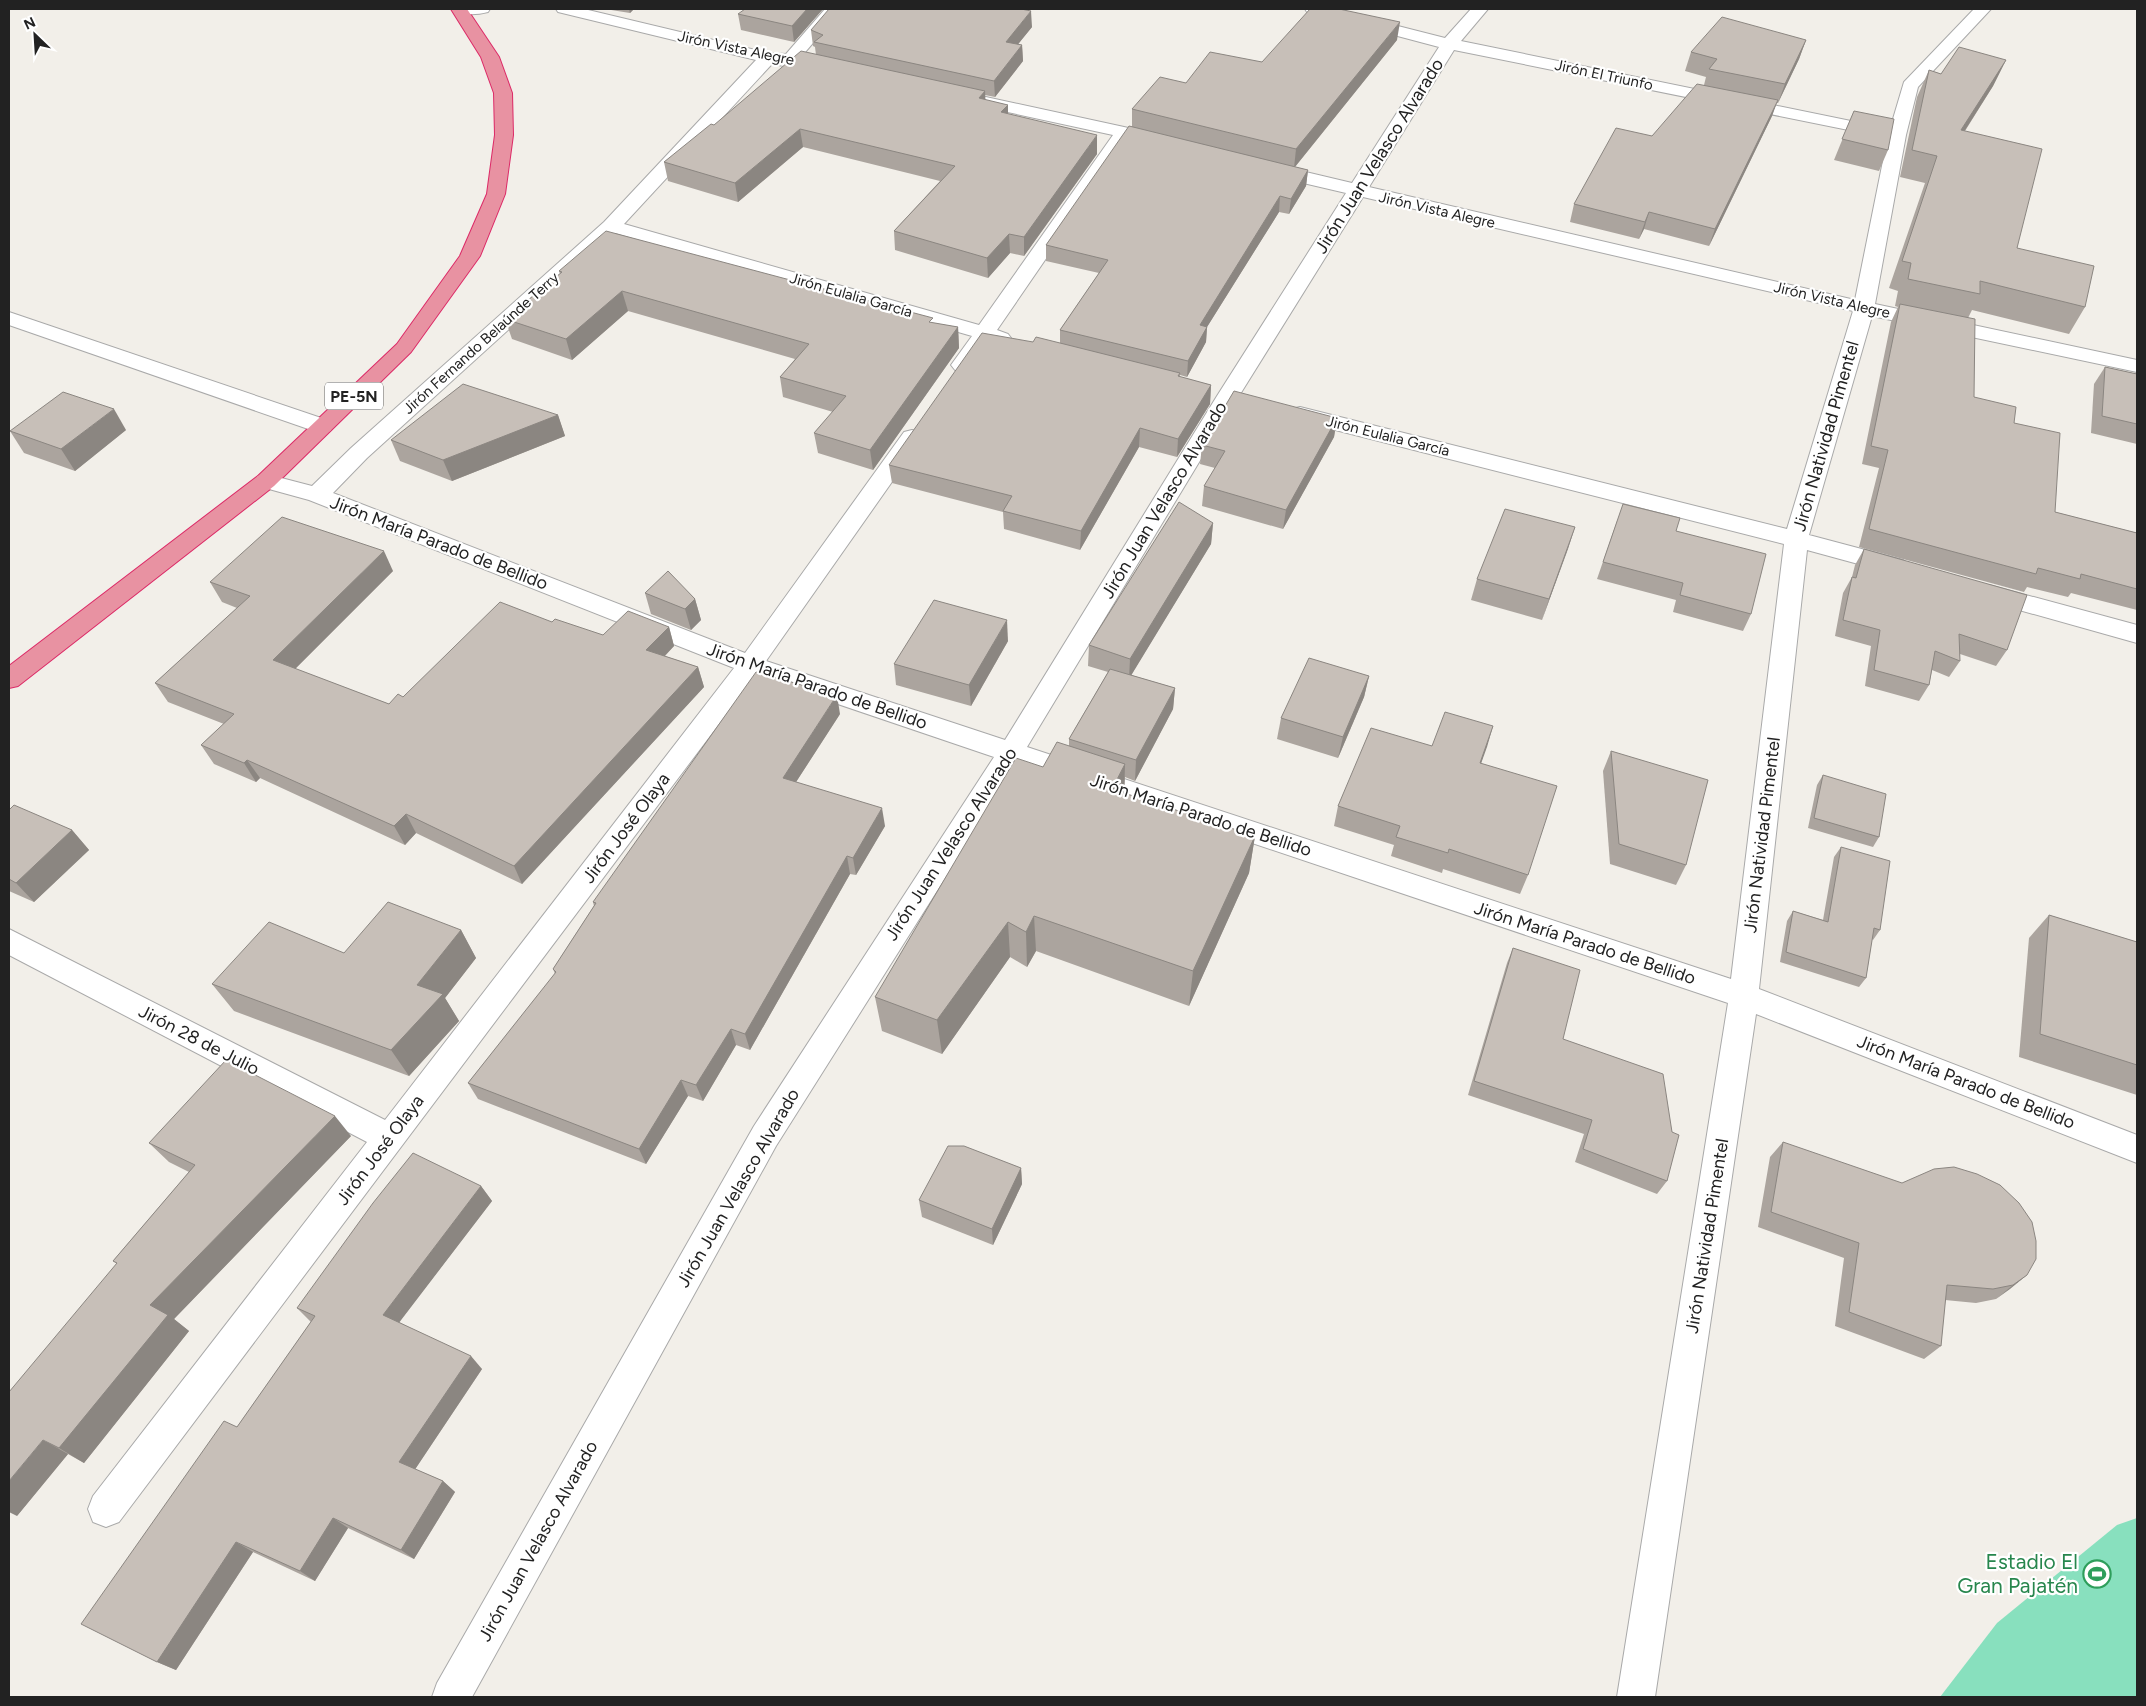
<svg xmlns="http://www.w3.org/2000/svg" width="2146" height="1706" font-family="Figtree,sans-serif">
	<rect width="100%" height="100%" fill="#f2efe9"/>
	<!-- pitch -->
	<polygon fill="#88e0be" points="2137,1518 2137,1697 1940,1697 1997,1623 2117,1525"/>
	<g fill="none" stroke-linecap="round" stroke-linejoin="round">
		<!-- minor casing -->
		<g stroke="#a9a9a9" stroke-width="2">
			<g id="minor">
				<path d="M452,9H490L488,12C477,15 465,15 454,12Z"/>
				<path d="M556,9H584L768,53L786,54L825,9H842L801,57L834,64L837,68L834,72L828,73L772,64L624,224L979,325L1113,135L966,103L963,99L966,95L972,94L1124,127L1146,132L1149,136L1146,140L1140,141L1128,139L997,330L1008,334L1011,338L1008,342L1001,344L989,341L969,370L962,371L955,370L951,365L972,336L615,233L367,458L333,493L745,653L904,432L912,430L920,432L923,437L920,442L766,661L1005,740L1217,396L1346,193L1265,174L1263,170L1265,166L1272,164L1352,183L1439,47L1307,12L1305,9H1331L1445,38L1471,9H1488L1461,41L1890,129L1904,82L1974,9H1991L1918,87L1906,135L1875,304L2137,360V372L1872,316L1809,535L1903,560L1907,566L1903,572L1895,574L1807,550L1759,989L2137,1135V1163L1756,1014L1655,1697H1617L1728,1003L1017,764L776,1146L472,1697H432L437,1683L754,1126L994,757L755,676L119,1522L106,1527L93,1522L88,1509L93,1496L367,1142L9,955V929L385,1120L734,668L309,500L258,486L255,481L258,476L266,474L312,486L351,448L604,222L756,60L558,12ZM1454,50L1883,137L1888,136L1855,300L1369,187ZM1363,197L1853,311L1787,529L1300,407L1292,409L1289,414L1292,419L1784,544L1731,979L1027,747L1239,396Z"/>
				<polygon points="9,312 330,421 333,426 330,431 322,433 314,431 9,325"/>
				<polygon points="1989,585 2137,625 2137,643 1980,599 1977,593 1980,587"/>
			</g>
		</g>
		<!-- highway casing -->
		<g stroke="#dc2a67" stroke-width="2">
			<polygon id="highway" points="451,9 467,9 499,57 512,93 513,135 505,194 480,256 411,352 274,486 18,686 9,688 9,666 258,476 397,344 460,256 487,194 495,135 494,93 481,57"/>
		</g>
		<!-- minor -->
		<use href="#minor" fill="#fff" fill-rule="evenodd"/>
		<!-- highway -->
		<use href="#highway" fill="#e892a2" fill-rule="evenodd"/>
	</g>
	<!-- wall -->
	<g fill="#aba49e">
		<polygon points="605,9 634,9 630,13"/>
		<polygon points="823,9 794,42 741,30 738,14"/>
		<polygon points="1032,27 1018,44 1022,45 1023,61 995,97 985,95 985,100 1008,105 1008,114 1097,154 1024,256 1010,253 988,278 895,250 894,231 940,181 803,147 738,202 668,181 664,162 714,125 816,55 815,47 813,46 811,30"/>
		<polygon points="1397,40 1295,167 1308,170 1306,186 1289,214 1279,212 1207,327 1206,342 1187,377 1180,375 1180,377 1211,385 1210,404 1177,457 1139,447 1080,550 1004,529 1003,512 892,483 889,465 1033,342 1060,343 1060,330 1099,273 1046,261 1046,245 1132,126 1132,109 1186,83 1262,62"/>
		<polygon points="1806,40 1799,59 1778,103 1776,103 1772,116 1709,246 1644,229 1639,239 1570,222 1574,204 1652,136 1704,85 1706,77 1685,71 1691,52"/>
		<polygon points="2006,60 1993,86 1965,131 2017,248 2085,307 2069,334 1972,310 1968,318 1974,397 2014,423 2055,512 2137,533 2137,610 2071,593 2068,597 2027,587 2024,592 1859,547 1879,468 1862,464 1891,322 1898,307 1895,306 1898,291 1889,288 1925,183 1900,177 1917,97 1929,70 1941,74"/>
		<polygon points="1854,111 1888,150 1879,171 1834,160"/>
		<polygon points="559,271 933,323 958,327 959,348 873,470 818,453 814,433 833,412 783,397 780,377 795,359 628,311 572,360 512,339 505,319 560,274"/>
		<polygon points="2105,367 2137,374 2137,444 2091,433 2094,384"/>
		<polygon points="558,415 565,436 452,481 400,461 391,440"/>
		<polygon points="1337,418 1334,437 1283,529 1202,506 1204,486 1215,468 1200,464 1202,445"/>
		<polygon points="126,430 75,471 24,453 10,431"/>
		<polygon points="1617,521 1676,531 1751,614 1743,631 1673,612 1676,600 1597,579"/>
		<polygon points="1213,523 1211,544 1131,675 1175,688 1173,709 1135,781 1125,777 1124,793 1255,836 1249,873 1189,1006 1036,951 1027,967 1010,957 942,1054 882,1031 875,997 1043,767 1069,746 1069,739 1108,672 1088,666 1089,645"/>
		<polygon points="1575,527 1542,620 1471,600 1477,579"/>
		<polygon points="1864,549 2007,650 1996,666 1960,654 1960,661 1949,677 1932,670 1929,685 1919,701 1865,686 1871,646 1835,636 1843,593 1852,577 1855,565"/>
		<polygon points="393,571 295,669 389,704 552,622 603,635 669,627 674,646 665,656 698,667 704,687 522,884 416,833 405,845 260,778 256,782 214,764 201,745 224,724 168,702 155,683 237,608 222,602 210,582"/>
		<polygon points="645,593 695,599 701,620 691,630 651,614"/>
		<polygon points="1008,641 971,706 896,685 894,664"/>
		<polygon points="1369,676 1364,697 1338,758 1277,739 1281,718"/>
		<polygon points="840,714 796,782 885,826 856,875 850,874 750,1050 736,1045 703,1101 688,1096 646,1164 478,1099 468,1083 555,974 553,969 594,906 593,902"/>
		<polygon points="1493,726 1481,763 1528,875 1520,894 1443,869 1442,873 1391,856 1394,845 1334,826 1338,806 1432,746"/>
		<polygon points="1611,751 1686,865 1676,885 1610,864 1603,771"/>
		<polygon points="1823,775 1879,837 1873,847 1808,828 1817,785"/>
		<polygon points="9,810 72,830 89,850 34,902 9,891"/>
		<polygon points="1841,847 1880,930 1873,940 1872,939 1866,978 1859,987 1780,962 1787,921 1793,911 1823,920 1834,857"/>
		<polygon points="2049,915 2137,942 2137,1095 2019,1057 2029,938"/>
		<polygon points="461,930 476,958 445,998 459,1021 409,1076 234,1011 212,984 344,953"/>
		<polygon points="1513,948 1563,1039 1667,1181 1657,1194 1575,1162 1584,1134 1468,1095 1507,963"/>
		<polygon points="351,1136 174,1319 189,1331 84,1463 68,1454 17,1516 117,1264 113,1261 189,1172 169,1162 149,1143"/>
		<polygon points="1783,1142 2027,1275 1996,1299 1976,1303 1945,1300 1941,1346 1924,1359 1835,1326 1844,1258 1758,1227 1770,1157"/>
		<polygon points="1021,1168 1022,1184 993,1245 922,1217 919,1200"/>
		<polygon points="481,1186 492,1201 399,1322 482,1369 415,1469 443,1481 455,1492 414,1559 348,1528 315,1581 253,1552 176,1670 157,1662 237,1427 311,1322 297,1308"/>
	</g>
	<!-- shaded-wall -->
	<g fill="#8b8681">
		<polygon points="629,9 634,9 630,13"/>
		<polygon points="807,9 823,9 794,42 792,26"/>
		<polygon points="1031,11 1032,27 1007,58 1006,42"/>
		<polygon points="1400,22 1397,40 1294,168 1296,149"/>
		<polygon points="1806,40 1799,59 1778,103 1785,84"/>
		<polygon points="1022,45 1023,61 995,97 994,81"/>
		<polygon points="2006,60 1993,86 1948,157 1961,130"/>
		<polygon points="985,91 986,109 979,98"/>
		<polygon points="1778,100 1772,116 1709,246 1715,229"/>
		<polygon points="1008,105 1008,124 1001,112"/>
		<polygon points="800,129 803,147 738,202 735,183"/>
		<polygon points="1097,135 1097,154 1024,256 1024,237"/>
		<polygon points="1308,170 1306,186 1289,214 1291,199"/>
		<polygon points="1280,196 1279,212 1207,327 1206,342 1187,377 1188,361 1200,325"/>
		<polygon points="1649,212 1644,229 1639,239 1645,222"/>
		<polygon points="1009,234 1010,253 988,278 987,258"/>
		<polygon points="622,291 628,311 572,360 566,339"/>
		<polygon points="958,327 959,348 873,470 870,450"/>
		<polygon points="1211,385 1210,404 1177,457 1178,439"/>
		<polygon points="114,409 126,430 75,471 61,449"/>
		<polygon points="558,415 565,436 452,481 443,460"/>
		<polygon points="1337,418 1334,437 1283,529 1286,510"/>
		<polygon points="1140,428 1139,447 1080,550 1081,531"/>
		<polygon points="1213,523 1211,544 1129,679 1130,659"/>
		<polygon points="1575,527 1568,549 1542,620 1549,599"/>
		<polygon points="384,551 393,571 284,680 273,660"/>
		<polygon points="695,599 701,620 691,630 685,609"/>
		<polygon points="1007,620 1008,641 971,706 969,685"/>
		<polygon points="669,627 674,646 652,669 646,650"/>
		<polygon points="698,667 704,687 522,884 514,866"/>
		<polygon points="1369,676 1364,697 1338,758 1343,737"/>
		<polygon points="1175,688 1173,709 1135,781 1136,760"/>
		<polygon points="837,695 840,714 787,796 783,778"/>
		<polygon points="1493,726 1487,747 1474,783 1480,763"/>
		<polygon points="247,760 260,778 256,782 244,763"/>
		<polygon points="1125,764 1124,802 1112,789"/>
		<polygon points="882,808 885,826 856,875 853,858"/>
		<polygon points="406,814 416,833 405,845 394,826"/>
		<polygon points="72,830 89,850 34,902 16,883"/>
		<polygon points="1255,836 1249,873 1189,1006 1193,971"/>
		<polygon points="847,856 850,874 750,1050 745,1034"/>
		<polygon points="1034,916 1036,951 1027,967 1026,932"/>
		<polygon points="1008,922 1010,957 942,1054 937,1020"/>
		<polygon points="461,930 476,958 445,998 459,1021 409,1076 391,1050 417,985"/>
		<polygon points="731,1029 736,1045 703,1101 696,1085"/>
		<polygon points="681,1080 688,1096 646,1164 639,1149"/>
		<polygon points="335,1116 351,1136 174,1319 189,1331 84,1463 59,1448 150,1305"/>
		<polygon points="1021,1168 1022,1184 993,1245 992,1229"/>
		<polygon points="481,1186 492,1201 395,1328 383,1315"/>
		<polygon points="2027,1275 2010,1289 1996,1299 2013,1285"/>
		<polygon points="471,1356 482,1369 412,1474 399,1462"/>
		<polygon points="43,1440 68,1454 17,1516 9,1512 9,1481"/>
		<polygon points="443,1481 455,1492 414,1559 401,1550"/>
		<polygon points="333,1518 348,1528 315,1581 300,1571"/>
		<polygon points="236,1542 253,1552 176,1670 157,1662"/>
	</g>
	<!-- building -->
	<g fill="#c7bfb8" stroke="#8b8681">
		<polygon points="745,9 807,9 792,26 738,14"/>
		<polygon points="829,9 1021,9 1031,11 1006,42 1022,45 994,81 814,42 823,35 811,30"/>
		<polygon points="1310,9 1339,9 1400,22 1296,149 1132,109 1160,77 1186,83 1210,52 1262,62"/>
		<polygon points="1722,17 1806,40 1785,84 1709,69 1717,59 1691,52"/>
		<polygon points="1959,47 2006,60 1961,130 2042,149 2017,248 2094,266 2085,307 1980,281 1980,294 1908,279 1911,263 1902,261 1937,156 1912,150 1929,70 1941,74"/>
		<polygon points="801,51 985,91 979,98 1008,105 1001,112 1097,135 1024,237 1009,234 987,258 894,231 955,166 800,129 735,183 664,162 711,124 714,125"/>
		<polygon points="1697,84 1778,100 1715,229 1649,212 1645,222 1574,204 1616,128 1652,136"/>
		<polygon points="1854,111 1894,119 1888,150 1842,139"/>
		<polygon points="1129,126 1308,170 1291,199 1280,196 1200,325 1207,327 1188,361 1060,330 1108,260 1046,245"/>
		<polygon points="606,231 933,318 929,322 958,327 870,450 814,433 846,396 780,377 809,344 622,291 566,339 505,319 562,272 559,271"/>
		<polygon points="1900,304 1975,319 1974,397 2016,407 2014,423 2060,433 2055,512 2137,533 2137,589 2081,574 2080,579 2038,568 2036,574 1869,529 1888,450 1871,446"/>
		<polygon points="982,333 1033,342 1036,337 1180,373 1178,376 1211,385 1178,439 1140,428 1081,531 1003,511 1012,496 889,465"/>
		<polygon points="2105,367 2137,374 2137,424 2102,416"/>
		<polygon points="463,384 558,415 443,460 391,440"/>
		<polygon points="1234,391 1337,418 1286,510 1204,486 1225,451 1202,445"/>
		<polygon points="63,392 114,409 61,449 10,431"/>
		<polygon points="1179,502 1213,523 1130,659 1089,645"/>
		<polygon points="1623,504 1680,518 1676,531 1766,554 1751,614 1680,595 1683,583 1603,562"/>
		<polygon points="1505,509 1575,527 1549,599 1477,579"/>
		<polygon points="282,517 384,551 273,660 389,704 398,694 403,697 500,602 552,622 555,619 603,635 628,611 669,627 646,650 698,667 514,866 406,814 394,826 247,760 244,763 201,745 234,714 155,683 250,596 210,582"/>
		<polygon points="1864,549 2027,595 2007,650 1959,634 1960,661 1935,651 1929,685 1874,670 1880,630 1843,620 1852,577 1856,578"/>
		<polygon points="668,571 695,599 685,609 645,593"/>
		<polygon points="934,600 1007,620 969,685 894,664"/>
		<polygon points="1309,658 1369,676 1343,737 1281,718"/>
		<polygon points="1110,669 1175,688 1136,760 1069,739"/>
		<polygon points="756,672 837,695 783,778 882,808 853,858 847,856 745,1034 731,1029 696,1085 681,1080 639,1149 468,1083 556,972 553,969 596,903 593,902"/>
		<polygon points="1445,712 1493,726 1480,763 1557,786 1528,875 1449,849 1448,853 1396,837 1400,826 1338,806 1371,728 1432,746"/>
		<polygon points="1057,742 1125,764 1112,789 1255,836 1193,971 1034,916 1026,932 1008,922 937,1020 875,997 1016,758 1043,767"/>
		<polygon points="1611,751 1708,780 1686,865 1619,844"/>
		<polygon points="1823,775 1886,794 1879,837 1814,818"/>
		<polygon points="14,805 72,830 16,883 9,879 9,810"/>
		<polygon points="1841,847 1890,861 1880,930 1874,928 1866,978 1786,952 1793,911 1828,922"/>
		<polygon points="388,902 461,930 417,985 443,994 391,1050 212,984 269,922 344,953"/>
		<polygon points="2049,915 2137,942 2137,1065 2040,1034"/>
		<polygon points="1513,948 1580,970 1563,1039 1663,1074 1672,1132 1679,1135 1667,1181 1583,1149 1592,1120 1474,1081"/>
		<polygon points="226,1060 335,1116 150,1305 168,1315 59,1448 43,1440 9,1481 9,1392 117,1263 113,1261 195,1165 149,1143"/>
		<polygon points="1783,1142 1902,1183 1934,1169 1954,1167 1977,1174 2000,1185 2019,1203 2032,1222 2036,1241 2036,1259 2027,1275 2013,1285 1993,1289 1947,1285 1941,1346 1849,1312 1859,1243 1771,1212"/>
		<polygon points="948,1146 964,1146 1021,1168 992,1229 919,1200"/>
		<polygon points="413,1153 481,1186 383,1315 471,1356 399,1462 443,1481 401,1550 333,1518 300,1571 236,1542 157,1662 81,1624 224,1421 237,1427 315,1316 297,1308 373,1203"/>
	</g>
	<!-- icons -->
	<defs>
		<g id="stadium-ring" transform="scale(1.4375)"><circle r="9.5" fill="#fff" stroke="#2e9e5b" stroke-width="1.5"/><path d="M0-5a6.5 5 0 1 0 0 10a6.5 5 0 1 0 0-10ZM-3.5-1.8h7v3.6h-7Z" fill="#2e9e5b"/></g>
	</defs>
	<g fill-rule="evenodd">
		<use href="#stadium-ring" x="2097" y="1574"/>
	</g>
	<g text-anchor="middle" stroke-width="4.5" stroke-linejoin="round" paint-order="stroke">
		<!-- far-street labels -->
		<g font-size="15" fill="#222" stroke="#fff">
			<text transform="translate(736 48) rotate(12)" y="5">Jirón Vista Alegre</text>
			<text transform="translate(1604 75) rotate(12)" y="5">Jirón El Triunfo</text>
			<text transform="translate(1437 210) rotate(13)" y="5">Jirón Vista Alegre</text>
			<text transform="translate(851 295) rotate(16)" y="5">Jirón Eulalia García</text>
			<text transform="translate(1832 300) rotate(13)" y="5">Jirón Vista Alegre</text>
			<text transform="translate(481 343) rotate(-42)" y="5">Jirón Fernando Belaúnde Terry</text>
			<text transform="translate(1388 436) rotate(14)" y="5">Jirón Eulalia García</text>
		</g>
		<!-- shield labels -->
		<rect fill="#fff" stroke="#646464" stroke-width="1" x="325" y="382.5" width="58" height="27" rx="4"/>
		<g font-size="16" font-weight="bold" fill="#222">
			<text x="354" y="402">PE-5N</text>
		</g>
		<!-- street labels -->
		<g font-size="18" fill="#222" stroke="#fff">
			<text transform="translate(1379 156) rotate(-58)" y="6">Jirón Juan Velasco Alvarado</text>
			<text transform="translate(1826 436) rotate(-74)" y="6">Jirón Natividad Pimentel</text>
			<text transform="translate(1164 500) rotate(-59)" y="6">Jirón Juan Velasco Alvarado</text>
			<text transform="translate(439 543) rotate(21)" y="6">Jirón María Parado de Bellido</text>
			<text transform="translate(817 686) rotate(19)" y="6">Jirón María Parado de Bellido</text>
			<text transform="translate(1201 815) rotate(18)" y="6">Jirón María Parado de Bellido</text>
			<text transform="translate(626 828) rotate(-53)" y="6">Jirón José Olaya</text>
			<text transform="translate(1762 835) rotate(-83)" y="6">Jirón Natividad Pimentel</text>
			<text transform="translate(951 844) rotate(-57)" y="6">Jirón Juan Velasco Alvarado</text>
			<text transform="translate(1585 943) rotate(18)" y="6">Jirón María Parado de Bellido</text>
			<text transform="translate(199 1040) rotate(27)" y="6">Jirón 28 de Julio</text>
			<text transform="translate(1966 1082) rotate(21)" y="6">Jirón María Parado de Bellido</text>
			<text transform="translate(380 1150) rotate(-53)" y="6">Jirón José Olaya</text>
			<text transform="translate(738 1188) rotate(-60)" y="6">Jirón Juan Velasco Alvarado</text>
			<text transform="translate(1707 1236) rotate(-81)" y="6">Jirón Natividad Pimentel</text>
			<text transform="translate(538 1541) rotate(-61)" y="6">Jirón Juan Velasco Alvarado</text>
		</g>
		<!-- near-leisure labels -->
		<g font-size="21" fill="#27864d" stroke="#fff" text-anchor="end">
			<text x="2078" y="1569">Estadio El<tspan x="2078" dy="24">Gran Pajatén</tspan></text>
		</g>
	</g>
	<!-- border -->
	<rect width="2146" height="1706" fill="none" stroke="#222222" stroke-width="20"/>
	<!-- north arrow -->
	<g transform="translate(35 35) rotate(335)" stroke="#ffffff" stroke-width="4" paint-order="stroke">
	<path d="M0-4L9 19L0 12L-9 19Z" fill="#222222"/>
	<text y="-8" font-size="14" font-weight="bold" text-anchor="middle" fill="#222222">N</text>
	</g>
</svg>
